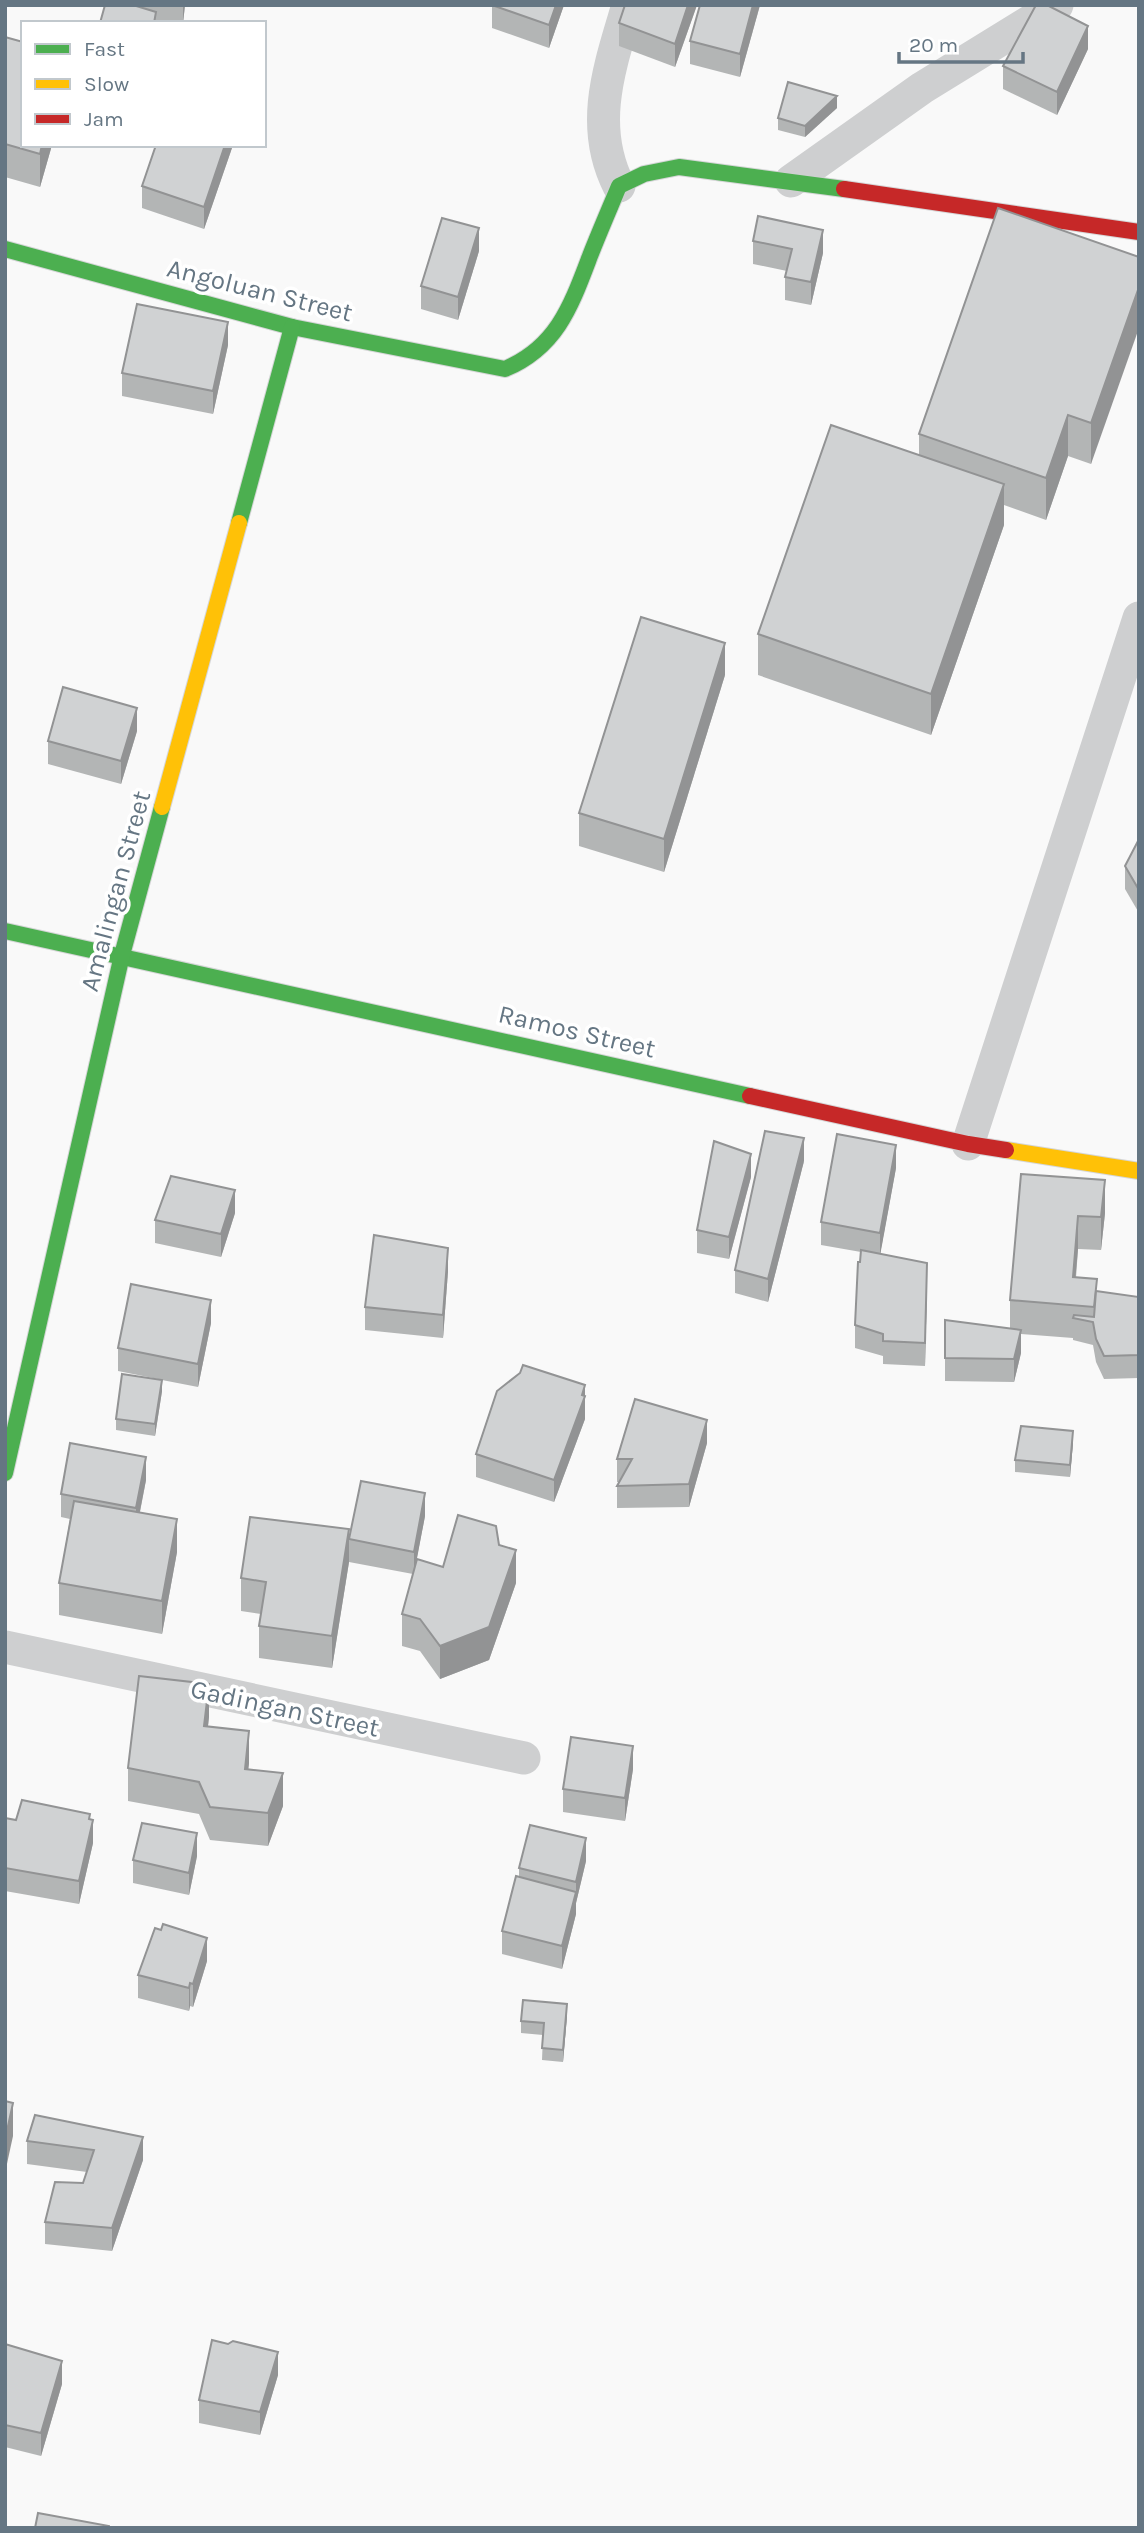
<svg xmlns="http://www.w3.org/2000/svg" width="1144" height="2533" font-family="Karla,sans-serif">
	<rect width="100%" height="100%" fill="#f9f9f9"/>
	<g fill="none" stroke-linecap="round" stroke-linejoin="round">
		<!-- fast casing -->
		<g stroke="#d5d6d7" stroke-width="18">
			<g id="fast">
				<path d="M5,249L292,327L505,369C557,347 571,306 590,256C599,233 609,210 619,186L644,174L679,167L844,189"/>
				<polyline points="239,523 292,327"/>
				<polyline points="5,931 750,1096"/>
				<polyline points="5,1473 122,955 162,807"/>
			</g>
		</g>
		<!-- slow casing -->
		<g stroke="#d5d6d7" stroke-width="18">
			<g id="slow">
				<polyline points="162,807 239,523"/>
				<polyline points="1006,1150 1139,1171"/>
			</g>
		</g>
		<!-- jam casing -->
		<g stroke="#d5d6d7" stroke-width="18">
			<g id="jam">
				<polyline points="844,189 1139,232"/>
				<polyline points="750,1096 968,1144 1006,1150"/>
			</g>
		</g>
		<!-- street -->
		<g stroke="#cecfd0" stroke-width="33">
			<polyline points="791,181 922,88 1057,5"/>
			<path d="M619,186C588,125 610,66 628,5"/>
			<polyline points="968,1144 1139,618"/>
			<polyline points="5,1647 524,1758"/>
		</g>
		<!-- fast -->
		<use href="#fast" stroke="#4caf50" stroke-width="16"/>
		<!-- slow -->
		<use href="#slow" stroke="#ffc107" stroke-width="16"/>
		<!-- jam -->
		<use href="#jam" stroke="#c62828" stroke-width="16"/>
	</g>
	<!-- wall -->
	<g fill="#b3b5b5">
		<polygon points="105,5 185,5 183,23 156,21 156,23"/>
		<polygon points="492,5 564,5 549,48 492,28"/>
		<polygon points="697,5 675,67 619,46 619,23"/>
		<polygon points="700,5 760,5 740,77 690,64 690,41"/>
		<polygon points="5,37 23,145 52,145 40,187 5,177"/>
		<polygon points="1088,49 1057,115 1003,89 1003,66"/>
		<polygon points="837,108 805,137 778,130 778,118"/>
		<polygon points="233,145 204,229 142,208 142,186"/>
		<polygon points="753,241 823,253 811,305 785,300 785,277 787,271 753,264"/>
		<polygon points="479,251 458,320 421,309 421,286"/>
		<polygon points="1139,257 1091,464 1068,456 1046,520 1004,505 1004,525 931,735 758,675 758,634 919,455 919,434"/>
		<polygon points="228,345 213,414 122,396 122,373"/>
		<polygon points="725,675 664,872 579,846 579,813"/>
		<polygon points="137,731 121,784 48,764 48,741"/>
		<polygon points="1139,841 1139,913 1125,889 1125,866"/>
		<polygon points="804,1161 768,1302 735,1293 735,1270"/>
		<polygon points="896,1168 880,1254 927,1286 925,1366 883,1364 883,1356 855,1348 855,1325 861,1252 821,1245 821,1222"/>
		<polygon points="1021,1174 1105,1213 1101,1250 1078,1249 1076,1278 1097,1291 1139,1297 1139,1378 1104,1379 1096,1362 1093,1345 1073,1340 1073,1338 1021,1334 1021,1353 1014,1382 945,1381 945,1320 1010,1329 1010,1300"/>
		<polygon points="751,1177 729,1259 697,1253 697,1230"/>
		<polygon points="235,1213 221,1257 155,1243 155,1220"/>
		<polygon points="448,1271 443,1338 365,1330 365,1307"/>
		<polygon points="211,1323 198,1387 162,1380 162,1391 155,1436 116,1430 116,1419 158,1379 118,1371 118,1348"/>
		<polygon points="585,1385 585,1419 554,1502 476,1477 476,1454"/>
		<polygon points="707,1443 689,1507 617,1508 617,1486 619,1482 617,1482 617,1459"/>
		<polygon points="1073,1443 1070,1477 1015,1472 1015,1460"/>
		<polygon points="146,1480 140,1512 177,1552 162,1634 59,1615 59,1583 70,1519 61,1517 61,1494"/>
		<polygon points="425,1516 415,1567 443,1567 499,1545 516,1583 489,1660 440,1679 420,1651 402,1646 402,1614 413,1574 349,1562 332,1668 259,1658 259,1626 261,1614 241,1611 241,1578 349,1539"/>
		<polygon points="209,1717 208,1726 249,1763 248,1769 283,1806 268,1846 210,1840 199,1814 128,1801 128,1768"/>
		<polygon points="633,1769 625,1821 563,1812 563,1789"/>
		<polygon points="5,1818 16,1820 90,1819 93,1843 79,1904 5,1891"/>
		<polygon points="197,1856 189,1895 133,1883 133,1860"/>
		<polygon points="586,1861 576,1903 576,1914 562,1969 502,1954 502,1931 519,1877 519,1868"/>
		<polygon points="207,1961 193,2007 190,2006 189,2011 138,1998 138,1975"/>
		<polygon points="567,2016 563,2062 542,2060 543,2035 521,2033 521,2021"/>
		<polygon points="35,2115 143,2160 112,2251 45,2244 45,2222 83,2183 87,2172 27,2164 27,2141"/>
		<polygon points="5,2344 62,2384 41,2456 5,2447"/>
		<polygon points="228,2344 278,2375 260,2435 199,2423 199,2400"/>
	</g>
	<!-- shaded-wall -->
	<g fill="#929394">
		<polygon points="183,5 185,5 183,23"/>
		<polygon points="556,5 564,5 549,48 549,25"/>
		<polygon points="688,5 697,5 675,67 675,44"/>
		<polygon points="753,5 760,5 740,77 740,54"/>
		<polygon points="1088,26 1088,49 1057,115 1057,92"/>
		<polygon points="837,96 837,108 805,137 805,126"/>
		<polygon points="42,145 52,145 40,187 40,154"/>
		<polygon points="225,145 233,145 204,229 204,207"/>
		<polygon points="479,228 479,251 458,320 458,297"/>
		<polygon points="823,230 823,253 811,305 811,282"/>
		<polygon points="1139,287 1139,328 1091,464 1091,423"/>
		<polygon points="228,322 228,345 213,414 213,391"/>
		<polygon points="1068,415 1068,456 1046,520 1046,478"/>
		<polygon points="1004,484 1004,525 931,735 931,694"/>
		<polygon points="725,643 725,675 664,872 664,839"/>
		<polygon points="137,708 137,731 121,784 121,761"/>
		<polygon points="804,1138 804,1161 768,1302 768,1279"/>
		<polygon points="896,1145 896,1168 880,1256 880,1233"/>
		<polygon points="751,1154 751,1177 729,1259 729,1237"/>
		<polygon points="1105,1180 1105,1213 1101,1250 1101,1217"/>
		<polygon points="235,1190 235,1213 221,1257 221,1234"/>
		<polygon points="1078,1216 1078,1249 1073,1305 1073,1277"/>
		<polygon points="448,1248 448,1271 443,1338 443,1315"/>
		<polygon points="927,1263 927,1286 925,1366 925,1343"/>
		<polygon points="211,1300 211,1323 198,1387 198,1364"/>
		<polygon points="1021,1330 1021,1353 1014,1382 1014,1359"/>
		<polygon points="162,1380 162,1391 155,1436 155,1424"/>
		<polygon points="585,1385 585,1419 554,1502 554,1480"/>
		<polygon points="707,1420 707,1443 689,1507 689,1484"/>
		<polygon points="1073,1431 1073,1443 1070,1477 1070,1465"/>
		<polygon points="146,1457 146,1480 136,1531 136,1508"/>
		<polygon points="425,1493 425,1516 414,1574 414,1552"/>
		<polygon points="177,1519 177,1552 162,1634 162,1601"/>
		<polygon points="349,1529 349,1562 332,1668 332,1636"/>
		<polygon points="516,1550 516,1583 489,1660 440,1679 440,1646"/>
		<polygon points="209,1684 209,1717 204,1759 204,1726"/>
		<polygon points="249,1731 249,1763 245,1801 245,1769"/>
		<polygon points="633,1746 633,1769 625,1821 625,1798"/>
		<polygon points="283,1773 283,1806 268,1846 268,1813"/>
		<polygon points="90,1814 90,1833 93,1820 93,1843 79,1904 79,1881"/>
		<polygon points="197,1833 197,1856 189,1895 189,1873"/>
		<polygon points="586,1838 586,1861 576,1903 576,1914 562,1969 562,1946 576,1893 576,1882"/>
		<polygon points="207,1938 207,1961 193,2007 193,1984"/>
		<polygon points="190,1983 190,2006 189,2011 189,1988"/>
		<polygon points="567,2004 567,2016 563,2062 563,2050"/>
		<polygon points="13,2103 13,2136 5,2173 5,2140"/>
		<polygon points="143,2137 143,2160 112,2251 112,2228"/>
		<polygon points="278,2352 278,2375 260,2435 260,2412"/>
		<polygon points="62,2361 62,2384 41,2456 41,2433"/>
	</g>
	<!-- building -->
	<g fill="#d0d2d3" stroke="#929394" stroke-width="2">
		<polygon points="105,5 133,5 156,12 154,23 100,23"/>
		<polygon points="492,5 556,5 549,25"/>
		<polygon points="625,5 688,5 675,44 619,23"/>
		<polygon points="700,5 753,5 740,54 690,41"/>
		<polygon points="1036,5 1047,5 1088,26 1057,92 1003,66"/>
		<polygon points="5,37 23,42 23,145 42,145 40,154 5,144"/>
		<polygon points="788,82 837,96 805,126 778,118"/>
		<polygon points="156,145 225,145 204,207 142,186"/>
		<polygon points="998,208 1139,257 1139,287 1091,423 1068,415 1046,478 919,434"/>
		<polygon points="758,216 823,230 811,282 785,277 792,249 753,241"/>
		<polygon points="442,218 479,228 458,297 421,286"/>
		<polygon points="137,304 228,322 213,391 122,373"/>
		<polygon points="831,425 1004,484 931,694 758,634"/>
		<polygon points="641,617 725,643 664,839 579,813"/>
		<polygon points="63,687 137,708 121,761 48,741"/>
		<polygon points="1138,841 1139,841 1139,890 1125,866"/>
		<polygon points="765,1131 804,1138 768,1279 735,1270"/>
		<polygon points="837,1134 896,1145 880,1233 821,1222"/>
		<polygon points="714,1141 751,1154 729,1237 697,1230"/>
		<polygon points="1021,1174 1105,1180 1101,1217 1078,1216 1073,1277 1097,1279 1094,1307 1010,1300"/>
		<polygon points="171,1176 235,1190 221,1234 155,1220"/>
		<polygon points="374,1235 448,1248 443,1315 365,1307"/>
		<polygon points="861,1250 927,1263 925,1343 883,1341 883,1334 855,1325 858,1262 860,1262"/>
		<polygon points="131,1284 211,1300 198,1364 118,1348"/>
		<polygon points="1096,1291 1139,1297 1139,1355 1104,1356 1096,1339 1093,1322 1073,1318 1074,1315 1094,1317"/>
		<polygon points="945,1320 1021,1330 1014,1359 945,1358"/>
		<polygon points="523,1365 585,1385 582,1395 585,1396 554,1480 476,1454 497,1391 520,1373"/>
		<polygon points="122,1374 162,1380 155,1424 116,1419"/>
		<polygon points="635,1399 707,1420 689,1484 617,1486 632,1459 617,1459"/>
		<polygon points="1021,1426 1073,1431 1070,1465 1015,1460"/>
		<polygon points="70,1443 146,1457 136,1508 61,1494"/>
		<polygon points="361,1481 425,1493 414,1552 349,1539"/>
		<polygon points="74,1501 177,1519 162,1601 59,1583"/>
		<polygon points="458,1515 496,1526 499,1545 516,1550 489,1627 440,1646 420,1619 402,1614 417,1559 443,1567"/>
		<polygon points="250,1517 349,1529 332,1636 259,1626 266,1582 241,1578"/>
		<polygon points="139,1676 209,1684 204,1726 249,1731 245,1769 283,1773 268,1813 210,1807 199,1782 128,1768"/>
		<polygon points="571,1737 633,1746 625,1798 563,1789"/>
		<polygon points="22,1800 90,1814 89,1819 93,1820 79,1881 5,1868 5,1818 16,1820"/>
		<polygon points="142,1823 197,1833 189,1873 133,1860"/>
		<polygon points="530,1825 586,1838 576,1882 519,1868"/>
		<polygon points="516,1876 576,1892 562,1946 502,1931"/>
		<polygon points="163,1924 207,1938 193,1984 190,1983 189,1988 138,1975 155,1928 161,1930"/>
		<polygon points="523,2000 567,2004 563,2050 542,2048 544,2023 521,2021"/>
		<polygon points="5,2101 13,2103 5,2140"/>
		<polygon points="35,2115 143,2137 112,2228 45,2222 55,2182 83,2183 94,2150 27,2141"/>
		<polygon points="212,2340 228,2344 233,2341 278,2352 260,2412 199,2400"/>
		<polygon points="5,2344 62,2361 41,2433 5,2425"/>
		<polygon points="38,2513 109,2526 109,2528 35,2528"/>
	</g>
	<g text-anchor="middle" stroke-width="7" stroke-linejoin="round" paint-order="stroke">
		<!-- street labels -->
		<g font-size="26" fill="#657683" stroke="#fff">
			<text transform="translate(260 290) rotate(14)" y="9">Angoluan Street</text>
			<text transform="translate(115 891) rotate(-75)" y="9">Amalingan Street</text>
			<text transform="translate(577 1031) rotate(13)" y="9">Ramos Street</text>
			<text transform="translate(285 1708) rotate(12)" y="9">Gadingan Street</text>
		</g>
	</g>
	<!-- border -->
	<rect width="1144" height="2533" fill="none" stroke="#657683" stroke-width="14"/>
	<!-- legend -->
	<rect x="21" y="21" width="245" height="126" fill="#ffffff" stroke="#c1c8cd" stroke-width="2"/>
	<rect x="35" y="44" width="35" height="10" fill="#4caf50" stroke="#c1c8cd" stroke-width="2"/>
	<text x="84" y="56" font-size="21" fill="#657683">Fast</text>
	<rect x="35" y="79" width="35" height="10" fill="#ffc107" stroke="#c1c8cd" stroke-width="2"/>
	<text x="84" y="91" font-size="21" fill="#657683">Slow</text>
	<rect x="35" y="114" width="35" height="10" fill="#c62828" stroke="#c1c8cd" stroke-width="2"/>
	<text x="84" y="126" font-size="21" fill="#657683">Jam</text>
	<!-- scale -->
	<path d="M899 52v10h124v-10" fill="none" stroke="#657683" stroke-width="3.5"/>
	<text x="909" y="52" font-size="21" fill="#657683" stroke="#ffffff" stroke-width="5" paint-order="stroke">20 m</text>
</svg>
